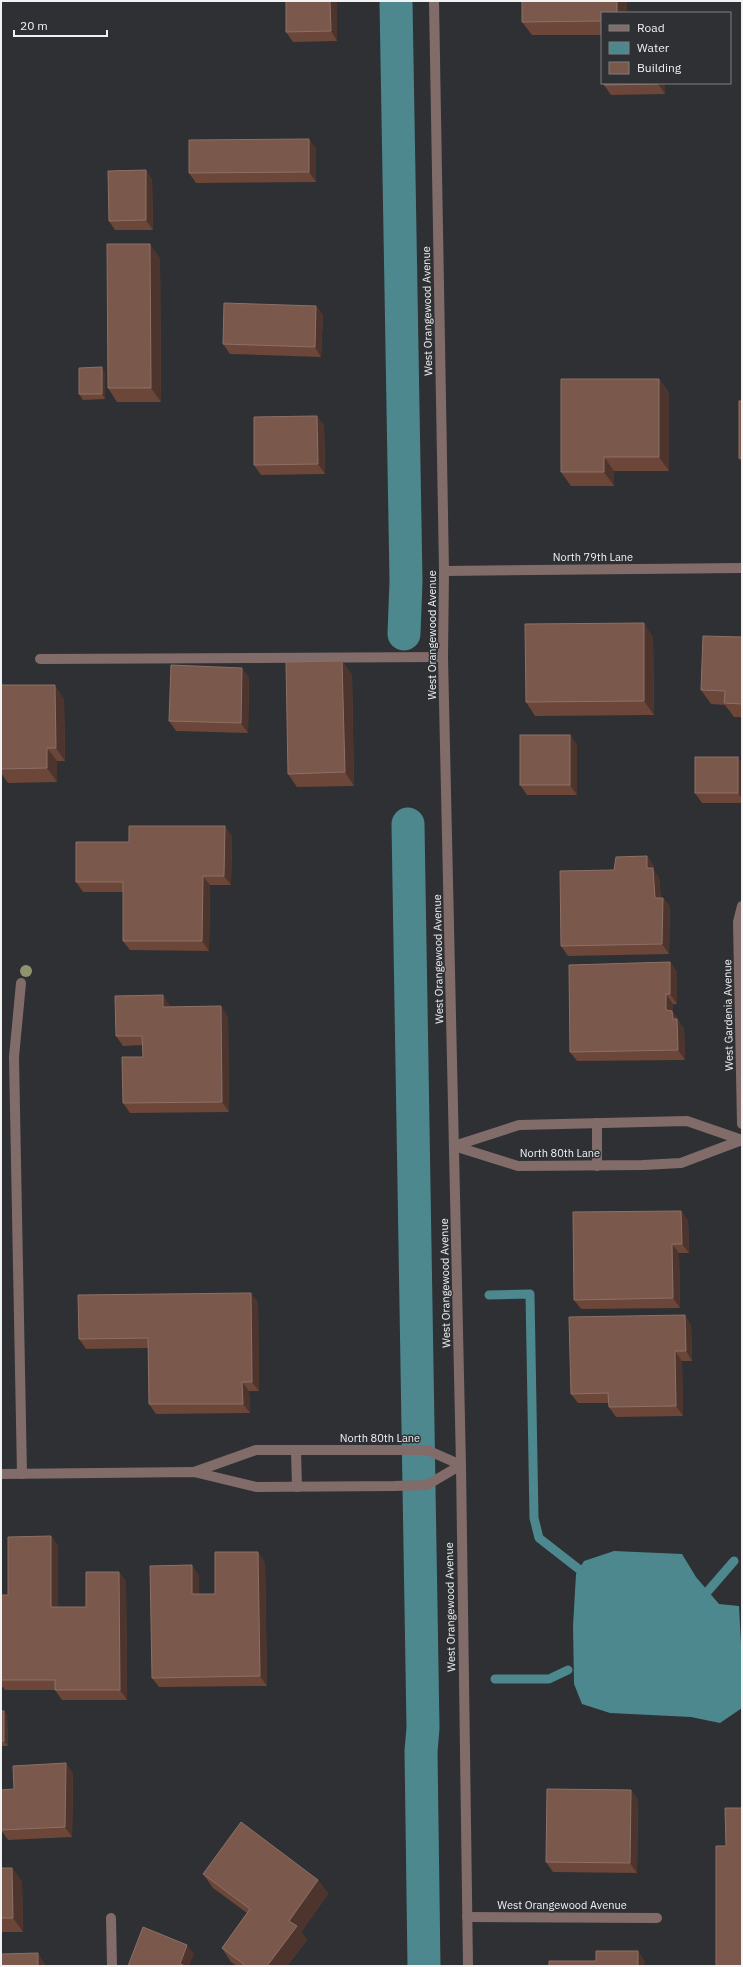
<svg xmlns="http://www.w3.org/2000/svg" width="743" height="1967" font-family="'IBM Plex Sans',sans-serif">
	<rect width="100%" height="100%" fill="#2e3033"/>
	<!-- water -->
	<polygon fill="#4c888e" points="614,1551 682,1554 696,1577 719,1604 739,1606 742,1663 742,1708 720,1723 691,1717 610,1713 582,1704 574,1684 573,1626 576,1574 584,1561"/>
	<g fill="none" stroke-linecap="round" stroke-linejoin="round">
		<!-- stream -->
		<g stroke="#4c888e" stroke-width="9">
			<polyline points="489,1295 530,1294 534,1518 539,1538 589,1577"/>
			<polyline points="708,1591 734,1561"/>
			<polyline points="495,1679 549,1679 568,1670"/>
		</g>
		<!-- canal -->
		<g stroke="#4c888e" stroke-width="33">
			<polyline points="396,1 406,581 404,634"/>
			<polyline points="408,824 423,1728 421,1751 424,1966"/>
		</g>
		<!-- service -->
		<polyline stroke="#826c69" stroke-width="10" points="40,659 443,657"/>
		<!-- minor -->
		<g stroke="#826c69" stroke-width="10">
			<polyline points="444,571 742,568"/>
			<polyline points="742,906 738,922 742,1124"/>
			<polyline points="21,983 14,1057 22,1474"/>
			<polyline points="454,1146 518,1166 643,1165 681,1163 742,1140"/>
			<polyline points="454,1146 519,1125 687,1121 742,1140"/>
			<polyline points="597,1166 597,1123"/>
			<polyline points="296,1450 297,1487"/>
			<polyline points="194,1472 256,1450 427,1450 461,1465"/>
			<polyline points="1,1474 194,1472 256,1487 394,1486 427,1485 461,1465"/>
			<polyline points="467,1917 657,1918"/>
			<polyline points="111,1918 112,1966"/>
		</g>
		<!-- tertiary -->
		<polyline stroke="#826c69" stroke-width="10" points="434,1 444,571 443,657 461,1465 468,1966"/>
	</g>
	<!-- trees -->
	<circle fill="#90946d" cx="26" cy="971" r="6"/>
	<!-- wall -->
	<g fill="#6c4638">
		<polygon points="286,1 337,1 337,41 293,42 286,32"/>
		<polygon points="522,1 627,1 627,13 602,13 602,35 532,35 522,22"/>
		<polygon points="604,83 665,83 665,94 611,95 604,85"/>
		<polygon points="316,148 316,182 196,183 189,173"/>
		<polygon points="146,170 152,180 153,230 115,230 109,221"/>
		<polygon points="160,258 161,402 117,402 108,388"/>
		<polygon points="316,306 323,315 321,357 230,354 223,344"/>
		<polygon points="105,372 105,399 83,400 79,394"/>
		<polygon points="659,379 669,393 669,471 614,471 614,486 571,486 561,472"/>
		<polygon points="742,401 742,463 739,458"/>
		<polygon points="324,425 325,474 261,475 254,465"/>
		<polygon points="653,637 654,715 535,716 526,702"/>
		<polygon points="742,637 742,717 734,717 725,705 711,704 701,690"/>
		<polygon points="342,661 352,675 354,786 297,787 288,774"/>
		<polygon points="249,677 248,733 176,731 169,721"/>
		<polygon points="1,685 64,699 65,761 57,761 57,782 8,783 1,773"/>
		<polygon points="570,735 577,745 577,795 527,795 520,785"/>
		<polygon points="742,763 742,803 702,803 695,793"/>
		<polygon points="232,836 231,885 210,885 209,951 130,950 123,941 123,892 83,892 76,882 129,842"/>
		<polygon points="647,856 654,866 654,871 659,878 661,898 663,898 670,907 669,954 568,956 561,946 614,870"/>
		<polygon points="670,962 677,972 677,1004 673,1004 673,1012 684,1029 685,1060 577,1061 570,1052"/>
		<polygon points="170,1005 170,1007 228,1016 229,1112 130,1113 123,1103 143,1057 142,1045 123,1046 116,1036"/>
		<polygon points="681,1211 688,1221 689,1253 679,1253 680,1308 581,1309 574,1300"/>
		<polygon points="258,1302 259,1391 249,1391 250,1413 156,1414 149,1404 148,1348 86,1349 79,1339"/>
		<polygon points="691,1325 692,1361 682,1361 683,1416 616,1417 609,1407 609,1403 578,1403 571,1394"/>
		<polygon points="51,1536 58,1546 58,1607 86,1607 119,1572 126,1582 127,1700 62,1700 55,1690 5,1690 1,1685 1,1595 8,1595"/>
		<polygon points="265,1562 267,1686 159,1687 152,1678 199,1575 199,1594 215,1594"/>
		<polygon points="1,1711 4,1711 7,1716 8,1746 1,1746"/>
		<polygon points="73,1773 72,1837 8,1840 1,1830 14,1789"/>
		<polygon points="638,1799 637,1873 553,1872 546,1862"/>
		<polygon points="1,1868 12,1868 22,1882 23,1932 1,1932"/>
		<polygon points="203,1874 318,1880 328,1894 301,1932 307,1940 287,1966 237,1966 231,1962 222,1948 247,1913 213,1888"/>
	</g>
	<!-- shaded-wall -->
	<g fill="#4d352e">
		<polygon points="330,1 337,1 337,41 331,31"/>
		<rect x="617" y="1" width="10" height="12"/>
		<polygon points="658,83 665,83 665,94 658,84"/>
		<polygon points="309,139 316,148 316,182 309,172"/>
		<polygon points="146,170 152,180 153,230 146,220"/>
		<polygon points="150,244 160,258 161,402 151,388"/>
		<polygon points="316,306 323,315 321,357 315,347"/>
		<polygon points="102,367 105,372 105,399 102,394"/>
		<polygon points="659,379 669,393 669,471 659,457"/>
		<polygon points="317,416 324,425 325,474 318,464"/>
		<polygon points="604,457 614,471 614,486 604,472"/>
		<polygon points="644,623 653,637 654,715 644,701"/>
		<polygon points="342,661 352,675 354,786 345,772"/>
		<polygon points="242,668 249,677 248,733 241,723"/>
		<polygon points="55,685 64,699 65,761 56,748"/>
		<polygon points="570,735 577,745 577,795 570,785"/>
		<polygon points="47,748 57,761 57,782 47,768"/>
		<polygon points="738,757 742,763 742,799 738,793"/>
		<polygon points="225,826 232,836 231,885 224,876"/>
		<polygon points="647,856 654,866 654,871 659,878 662,908 655,898 647,868"/>
		<polygon points="203,876 210,885 209,951 202,941"/>
		<polygon points="663,898 670,907 669,954 662,944"/>
		<polygon points="670,962 677,972 677,1004 670,994"/>
		<polygon points="666,994 673,1004 673,1012 684,1029 685,1060 678,1050 666,1010"/>
		<polygon points="163,995 170,1005 170,1016 163,1007"/>
		<polygon points="221,1006 228,1016 229,1112 222,1102"/>
		<polygon points="681,1211 688,1221 689,1253 682,1244"/>
		<polygon points="672,1244 679,1253 680,1308 673,1298"/>
		<polygon points="251,1293 258,1302 259,1391 252,1382"/>
		<polygon points="685,1315 691,1325 692,1361 686,1351"/>
		<polygon points="675,1351 682,1361 683,1416 676,1406"/>
		<polygon points="242,1382 249,1391 250,1413 243,1404"/>
		<polygon points="51,1536 58,1546 58,1617 51,1607"/>
		<polygon points="258,1552 265,1562 267,1686 260,1676"/>
		<polygon points="192,1565 199,1575 199,1604 192,1594"/>
		<polygon points="119,1572 126,1582 127,1700 120,1690"/>
		<polygon points="4,1711 7,1716 8,1746 4,1741"/>
		<polygon points="66,1763 73,1773 72,1837 65,1827"/>
		<polygon points="631,1790 638,1799 637,1873 630,1863"/>
		<polygon points="12,1868 22,1882 23,1932 13,1918"/>
		<polygon points="318,1880 328,1894 301,1932 307,1940 287,1966 267,1966 289,1921"/>
		<polygon points="187,1945 194,1954 189,1966 181,1966 180,1964"/>
		<polygon points="638,1951 645,1961 644,1966 638,1966"/>
		<polygon points="38,1953 46,1966 38,1966"/>
	</g>
	<!-- building -->
	<g fill="#7a584c" stroke="#8d7067">
		<polygon points="286,1 330,1 331,31 286,32"/>
		<polygon points="522,1 617,1 617,13 602,13 602,21 522,22"/>
		<polygon points="604,83 658,83 658,84 604,85"/>
		<polygon points="309,139 309,172 189,173 189,140"/>
		<polygon points="146,170 146,220 109,221 108,171"/>
		<polygon points="107,244 150,244 151,388 108,388"/>
		<polygon points="224,303 316,306 315,347 223,344"/>
		<polygon points="102,367 102,394 79,394 79,368"/>
		<polygon points="561,379 659,379 659,457 604,457 604,472 561,472"/>
		<rect x="739" y="401" width="3" height="57"/>
		<polygon points="317,416 318,464 254,465 254,417"/>
		<polygon points="644,623 644,701 526,702 525,624"/>
		<polygon points="703,636 742,637 742,704 724,703 725,691 701,690"/>
		<polygon points="342,661 345,772 288,774 286,662"/>
		<polygon points="171,665 242,668 241,723 169,721"/>
		<polygon points="1,685 55,685 56,748 47,748 47,768 1,769"/>
		<rect x="520" y="735" width="50" height="50"/>
		<rect x="695" y="757" width="43" height="36"/>
		<polygon points="129,826 225,826 224,876 203,876 202,941 123,941 123,882 76,882 76,842 129,842"/>
		<polygon points="647,856 647,868 653,868 655,898 663,898 662,944 561,946 560,871 614,870 616,857"/>
		<polygon points="670,962 670,994 666,994 666,1010 672,1011 673,1019 677,1019 678,1050 570,1052 569,965"/>
		<polygon points="163,995 163,1007 221,1006 222,1102 123,1103 122,1057 143,1057 142,1036 116,1036 115,996"/>
		<polygon points="681,1211 682,1244 672,1244 673,1298 574,1300 573,1212"/>
		<polygon points="251,1293 252,1382 242,1382 243,1404 149,1404 148,1338 79,1339 78,1295"/>
		<polygon points="685,1315 686,1351 675,1351 676,1406 609,1407 608,1393 571,1394 569,1317"/>
		<polygon points="51,1536 51,1607 86,1607 86,1572 119,1572 120,1690 55,1690 55,1680 1,1680 1,1595 8,1595 8,1537"/>
		<polygon points="215,1552 258,1552 260,1676 152,1678 150,1566 192,1565 192,1594 215,1594"/>
		<rect x="1" y="1711" width="3" height="30"/>
		<polygon points="66,1763 65,1827 1,1830 1,1790 14,1789 13,1766"/>
		<polygon points="547,1789 631,1790 630,1863 546,1862"/>
		<polygon points="725,1808 742,1808 742,1966 716,1966 716,1846 726,1846"/>
		<polygon points="241,1822 318,1880 289,1921 297,1926 267,1966 246,1966 222,1948 250,1909 203,1874"/>
		<polygon points="1,1868 12,1868 13,1918 1,1918"/>
		<polygon points="143,1927 187,1945 180,1964 185,1966 128,1966"/>
		<polygon points="596,1951 638,1951 638,1966 549,1966 549,1961 596,1961"/>
		<polygon points="38,1953 38,1966 1,1966 1,1954"/>
	</g>
	<g text-anchor="middle" stroke-width="3" stroke-linejoin="round" paint-order="stroke">
		<!-- street labels -->
		<g font-size="11" fill="#f0f2f4" stroke="#2e3033">
			<text transform="translate(427 311) rotate(-91)" y="4">West Orangewood Avenue</text>
			<text x="593" y="561">North 79th Lane</text>
			<text transform="translate(432 635) rotate(-90)" y="4">West Orangewood Avenue</text>
			<text transform="translate(438 959) rotate(-91)" y="4">West Orangewood Avenue</text>
			<text transform="translate(728 1015) rotate(-91)" y="4">West Gardenia Avenue</text>
			<text x="560" y="1157">North 80th Lane</text>
			<text transform="translate(445 1283) rotate(-91)" y="4">West Orangewood Avenue</text>
			<text x="380" y="1442">North 80th Lane</text>
			<text transform="translate(450 1607) rotate(-91)" y="4">West Orangewood Avenue</text>
			<text x="562" y="1909">West Orangewood Avenue</text>
		</g>
	</g>
	<!-- border -->
	<rect width="743" height="1967" fill="none" stroke="#f0f2f4" stroke-width="4"/>
	<!-- legend -->
	<rect x="601" y="12" width="130" height="72" fill="#2e3033" stroke="#7c7e80"/>
	<rect x="609" y="25" width="20" height="6" fill="#826c69" stroke="#7c7e80"/>
	<text x="637" y="32" font-size="12" fill="#f0f2f4">Road</text>
	<rect x="609" y="42" width="20" height="12" fill="#4c888e" stroke="#7c7e80"/>
	<text x="637" y="52" font-size="12" fill="#f0f2f4">Water</text>
	<rect x="609" y="62" width="20" height="12" fill="#7a584c" stroke="#7c7e80"/>
	<text x="637" y="72" font-size="12" fill="#f0f2f4">Building</text>
	<!-- scale -->
	<path d="M14 30v6h93v-6" fill="none" stroke="#f0f2f4" stroke-width="2"/>
	<text x="20" y="30" font-size="12" fill="#f0f2f4" stroke="#2e3033" stroke-width="3" paint-order="stroke">20 m</text>
</svg>
